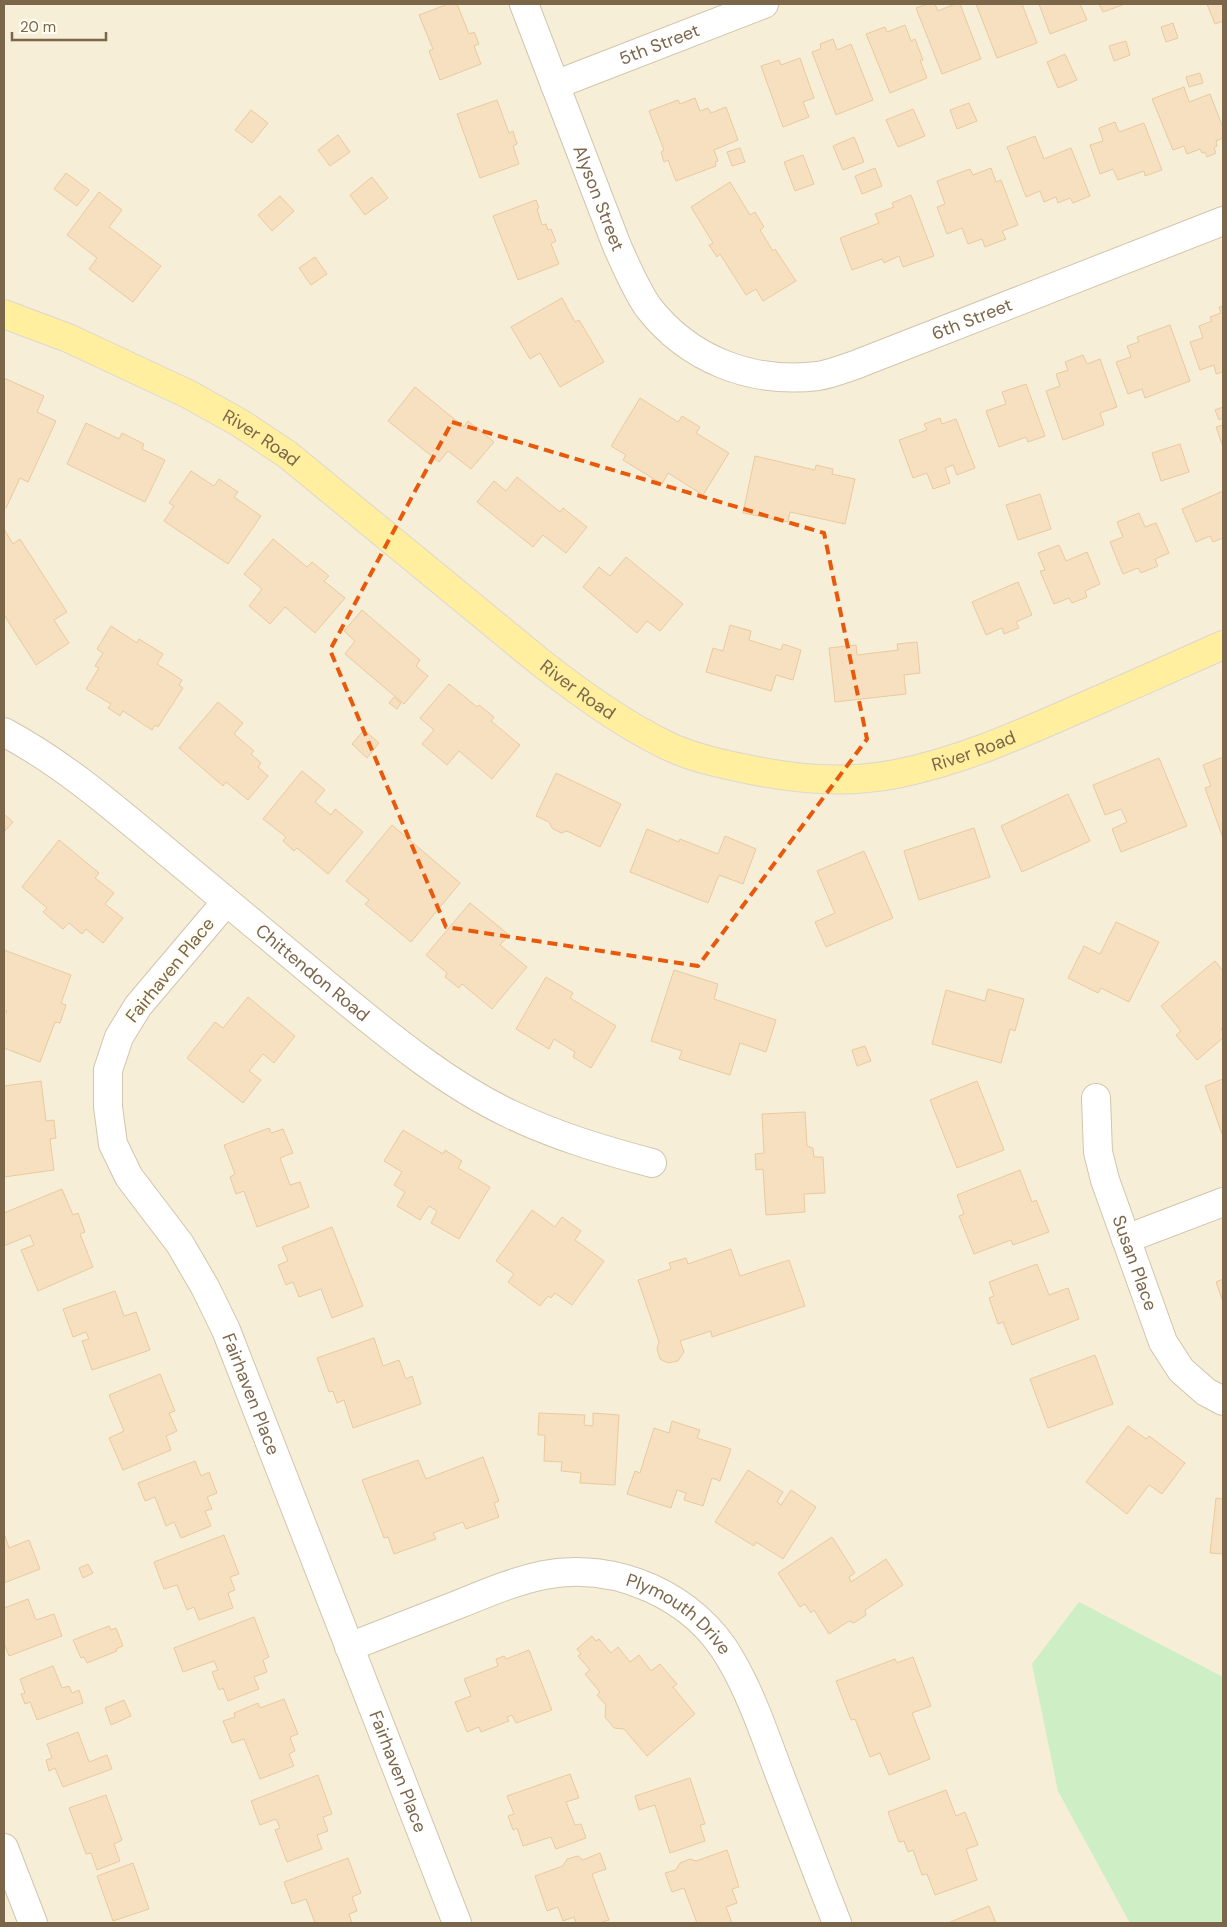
<svg xmlns="http://www.w3.org/2000/svg" width="1227" height="1927" font-family="'DM Sans',sans-serif">
	<rect width="100%" height="100%" fill="#fefaea"/>
	<!-- residential -->
	<rect fill="#f6eed7" x="4" y="4" width="1219" height="1919"/>
	<!-- green -->
	<polygon fill="#ceeec6" points="1079,1602 1223,1677 1223,1923 1130,1923 1058,1791 1032,1664"/>
	<!-- building -->
	<g fill="#f6e0bf" stroke="#eaca9e">
		<polygon points="448,4 457,4 469,34 474,32 479,44 474,46 481,64 440,80 429,51 433,49 419,15"/>
		<polygon points="928,4 935,4 938,11 955,4 960,4 981,59 942,74 916,8"/>
		<polygon points="976,4 1022,4 1037,43 997,58"/>
		<polygon points="1039,4 1080,4 1087,20 1050,34"/>
		<polygon points="1099,4 1125,4 1103,12"/>
		<polygon points="1207,4 1223,4 1223,21 1215,24"/>
		<polygon points="1173,23 1178,38 1166,42 1161,27"/>
		<polygon points="905,25 911,41 915,39 923,60 920,60 927,78 890,93 866,34 885,27 887,32"/>
		<polygon points="833,39 837,50 851,44 873,100 836,115 812,52 821,49 820,44"/>
		<polygon points="1126,41 1130,55 1114,61 1109,46"/>
		<polygon points="1065,54 1077,80 1058,88 1047,62"/>
		<polygon points="800,58 814,98 803,102 809,117 783,127 761,66 779,60 781,65"/>
		<polygon points="1200,73 1203,83 1189,87 1186,77"/>
		<polygon points="1184,87 1189,102 1210,94 1223,128 1223,138 1216,141 1217,146 1214,148 1216,153 1207,157 1205,152 1202,153 1200,149 1187,154 1184,146 1173,150 1152,99"/>
		<polygon points="695,98 700,111 708,108 711,113 726,107 738,140 714,150 718,161 715,162 716,166 676,181 668,160 664,162 661,152 664,150 649,111 678,100 680,104"/>
		<polygon points="497,100 509,133 513,131 517,144 513,146 519,164 480,178 457,114"/>
		<polygon points="969,103 977,121 957,129 950,110"/>
		<polygon points="913,109 925,136 898,147 886,120"/>
		<polygon points="251,110 268,123 252,143 235,130"/>
		<polygon points="1115,122 1119,132 1144,123 1162,170 1145,176 1144,171 1118,180 1113,169 1100,174 1090,145 1103,141 1099,128"/>
		<polygon points="338,135 350,152 330,166 318,150"/>
		<polygon points="1035,136 1044,159 1071,148 1090,196 1073,203 1070,198 1058,203 1056,197 1044,202 1040,191 1026,197 1007,147"/>
		<polygon points="854,137 864,162 843,170 833,146"/>
		<polygon points="740,148 745,162 732,166 727,152"/>
		<polygon points="803,155 814,184 795,191 784,162"/>
		<polygon points="875,168 882,186 862,194 855,176"/>
		<polygon points="991,168 996,182 1001,180 1018,225 1002,231 1006,239 985,247 982,239 968,244 962,228 947,234 937,207 945,204 937,181 970,169 973,175"/>
		<polygon points="66,173 89,190 77,206 54,189"/>
		<polygon points="372,177 388,198 365,215 350,195"/>
		<polygon points="730,182 750,215 755,212 764,227 760,230 773,251 775,249 796,281 763,301 756,289 746,295 720,254 717,257 709,245 713,243 691,207"/>
		<polygon points="99,192 122,210 109,227 161,266 133,302 89,269 97,258 67,235"/>
		<polygon points="911,195 934,256 903,267 899,256 884,263 882,259 852,270 840,238 879,223 875,214 894,207 892,203"/>
		<polygon points="280,196 294,211 272,231 258,215"/>
		<polygon points="536,200 539,208 537,209 542,225 546,224 548,230 551,229 556,241 551,244 559,264 518,280 493,216"/>
		<polygon points="315,257 327,274 311,285 299,268"/>
		<polygon points="562,298 575,322 579,320 604,362 560,387 540,353 530,359 511,327"/>
		<polygon points="1223,306 1223,372 1216,374 1214,365 1200,370 1190,342 1203,338 1199,326 1212,321 1210,317 1221,313 1219,307"/>
		<polygon points="1170,325 1190,381 1145,398 1142,389 1128,394 1116,362 1131,357 1127,346 1139,342 1137,337"/>
		<polygon points="1083,355 1087,364 1100,359 1117,407 1100,413 1104,425 1063,440 1046,391 1060,386 1056,374 1068,370 1065,362"/>
		<polygon points="4,378 44,396 37,412 56,421 28,482 20,478 6,508 4,507"/>
		<polygon points="1026,384 1045,436 1028,442 1026,437 999,447 986,411 1006,404 1002,392"/>
		<polygon points="415,387 464,427 468,421 494,442 471,469 448,451 439,462 388,421"/>
		<polygon points="640,398 678,422 682,416 700,427 696,433 729,453 703,495 668,473 662,484 623,460 626,455 611,446"/>
		<polygon points="1223,407 1223,418 1219,420 1215,410"/>
		<polygon points="940,418 942,424 956,419 975,468 957,475 953,465 945,468 950,483 933,489 927,473 913,478 899,440 927,430 924,424"/>
		<polygon points="86,423 119,439 122,433 144,444 142,449 165,460 145,502 67,464"/>
		<polygon points="1223,425 1223,447 1216,427"/>
		<polygon points="1180,444 1189,472 1161,481 1152,453"/>
		<polygon points="755,456 815,470 816,465 833,469 832,474 855,479 845,524 790,512 788,522 743,513"/>
		<polygon points="191,471 214,486 219,479 238,492 234,497 261,516 228,564 164,521 174,506 169,503"/>
		<polygon points="517,477 560,512 563,508 587,527 566,553 543,535 533,547 477,502 494,481 506,491"/>
		<polygon points="1223,491 1223,538 1213,542 1210,536 1196,542 1182,509"/>
		<polygon points="1040,494 1051,529 1018,540 1006,505"/>
		<polygon points="1139,513 1145,527 1156,523 1169,553 1155,559 1158,566 1141,573 1138,568 1123,574 1110,542 1123,537 1117,522"/>
		<polygon points="4,529 13,544 20,539 67,612 54,620 69,643 36,665 4,615"/>
		<polygon points="273,539 307,567 312,562 329,576 324,581 345,598 315,633 285,607 270,624 249,606 262,589 244,574"/>
		<polygon points="1059,545 1066,561 1087,552 1100,584 1085,591 1087,597 1072,603 1069,598 1054,604 1040,571 1045,570 1038,553"/>
		<polygon points="626,557 683,604 660,631 647,621 637,633 583,587 599,567 610,576"/>
		<polygon points="1018,582 1032,615 1016,622 1019,628 1004,634 1002,628 986,635 972,602"/>
		<polygon points="362,610 420,660 416,666 428,676 404,704 345,654 355,641 344,631"/>
		<polygon points="730,625 751,631 749,640 781,650 783,644 801,650 793,680 776,675 771,691 706,672 713,648 723,651"/>
		<polygon points="111,626 137,643 139,639 163,654 157,664 182,680 179,685 183,688 158,727 155,725 152,730 123,711 120,716 108,708 111,704 86,689 99,668 95,666 103,653 97,649"/>
		<polygon points="917,642 920,673 904,675 906,694 835,702 829,648 856,645 857,655 898,650 897,644"/>
		<polygon points="449,684 477,707 479,705 494,717 491,721 520,745 492,779 459,751 447,765 422,744 434,730 420,718"/>
		<polygon points="394,697 401,703 397,709 389,703"/>
		<polygon points="218,702 243,723 234,734 254,751 251,754 261,763 258,767 268,776 248,800 226,782 223,786 179,748"/>
		<polygon points="364,730 379,743 367,758 352,744"/>
		<polygon points="1223,757 1223,838 1205,788 1211,786 1203,765"/>
		<polygon points="1159,758 1187,826 1121,852 1112,829 1127,822 1121,809 1105,815 1093,785"/>
		<polygon points="302,771 325,790 315,802 331,815 335,809 363,832 328,874 297,848 294,851 283,841 286,837 263,819"/>
		<polygon points="556,773 621,804 600,847 567,831 561,833 552,828 549,822 536,816"/>
		<polygon points="1068,794 1090,841 1022,872 1001,826"/>
		<polygon points="4,814 13,822 4,832"/>
		<polygon points="392,825 460,883 411,942 365,904 369,900 346,881"/>
		<polygon points="974,828 990,877 919,900 904,851"/>
		<polygon points="647,829 679,842 680,839 718,854 725,836 756,849 743,884 719,875 708,903 630,872"/>
		<polygon points="59,840 99,873 95,878 114,893 105,904 123,918 103,943 86,929 82,934 69,923 63,929 43,912 47,908 22,887"/>
		<polygon points="864,851 893,918 826,947 815,922 835,913 817,871"/>
		<polygon points="470,903 509,935 500,945 527,967 492,1009 462,984 459,988 445,977 447,973 426,955"/>
		<polygon points="1116,922 1159,942 1129,1002 1101,988 1098,993 1068,978 1084,946 1100,954"/>
		<polygon points="4,950 71,975 61,1003 66,1005 60,1023 55,1022 40,1062 4,1048 4,1012 6,1013 7,1011 4,1010"/>
		<polygon points="1215,961 1223,971 1223,1027 1221,1029 1223,1032 1223,1038 1197,1060 1176,1035 1181,1031 1161,1006"/>
		<polygon points="674,970 718,984 714,999 776,1020 766,1052 740,1043 730,1075 679,1059 682,1051 651,1041"/>
		<polygon points="546,977 573,993 570,998 616,1026 591,1068 573,1057 575,1052 554,1039 549,1049 516,1029"/>
		<polygon points="988,989 1024,999 1015,1031 1010,1029 1001,1063 932,1044 946,990 985,1001"/>
		<polygon points="248,997 295,1036 274,1063 263,1054 249,1071 261,1080 243,1103 187,1058 215,1022 223,1028"/>
		<polygon points="865,1046 871,1061 857,1066 852,1050"/>
		<polygon points="1223,1079 1223,1133 1222,1134 1205,1086"/>
		<polygon points="41,1081 46,1121 54,1120 56,1138 50,1139 54,1170 4,1177 4,1086"/>
		<polygon points="977,1081 1004,1150 957,1168 930,1100"/>
		<polygon points="805,1112 807,1146 813,1148 814,1157 823,1157 825,1193 804,1194 805,1212 766,1215 763,1169 756,1170 755,1154 764,1153 762,1114"/>
		<polygon points="269,1128 271,1133 283,1129 293,1153 280,1158 290,1185 300,1182 309,1207 257,1227 244,1191 236,1194 230,1177 235,1174 224,1145"/>
		<polygon points="403,1130 443,1154 445,1150 462,1161 458,1168 490,1187 459,1239 431,1223 437,1211 429,1206 420,1220 397,1206 405,1192 394,1185 402,1172 384,1161"/>
		<polygon points="1020,1170 1032,1202 1036,1200 1049,1232 1013,1245 1011,1240 974,1254 959,1216 964,1214 957,1195"/>
		<polygon points="62,1189 73,1215 78,1213 85,1232 80,1234 93,1267 38,1291 21,1250 34,1245 30,1235 4,1246 4,1213"/>
		<polygon points="532,1210 555,1227 562,1217 581,1231 575,1240 604,1261 572,1305 555,1293 551,1298 548,1296 540,1306 508,1282 514,1274 496,1261"/>
		<polygon points="332,1227 363,1306 332,1318 321,1289 299,1297 293,1282 286,1285 278,1265 288,1261 282,1247"/>
		<polygon points="731,1249 740,1276 789,1260 805,1306 712,1337 711,1331 680,1341 684,1352 678,1361 668,1363 660,1359 657,1349 659,1342 638,1280 671,1269 669,1263 686,1258 688,1264"/>
		<polygon points="1037,1264 1049,1295 1068,1288 1079,1319 1012,1345 1003,1322 998,1324 989,1298 994,1296 989,1282"/>
		<polygon points="1223,1279 1223,1302 1216,1282"/>
		<polygon points="115,1291 124,1316 136,1312 150,1350 92,1370 82,1341 89,1339 86,1332 73,1337 63,1309"/>
		<polygon points="374,1338 383,1366 399,1360 406,1379 412,1376 421,1404 353,1428 344,1400 337,1403 333,1391 329,1392 317,1358"/>
		<polygon points="1095,1355 1113,1404 1048,1428 1030,1379"/>
		<polygon points="160,1374 175,1411 169,1413 177,1431 166,1436 171,1450 123,1470 109,1438 124,1431 109,1395"/>
		<polygon points="539,1413 585,1415 584,1425 593,1426 593,1413 619,1415 615,1485 580,1483 581,1473 561,1471 562,1462 544,1461 545,1435 538,1435"/>
		<polygon points="672,1421 700,1430 697,1438 731,1449 720,1481 712,1478 703,1506 684,1500 686,1493 677,1490 671,1508 627,1494 635,1471 640,1473 654,1428 669,1433"/>
		<polygon points="1128,1426 1146,1439 1149,1436 1185,1463 1162,1494 1149,1485 1127,1514 1086,1482"/>
		<polygon points="483,1457 499,1501 494,1503 499,1517 466,1529 463,1522 433,1533 436,1539 394,1554 388,1537 384,1538 362,1480 418,1460 426,1479"/>
		<polygon points="195,1461 201,1476 209,1472 217,1493 207,1497 212,1509 205,1511 211,1526 181,1538 174,1522 166,1526 155,1497 145,1501 138,1483"/>
		<polygon points="748,1470 783,1492 777,1502 781,1505 791,1490 816,1507 783,1559 756,1542 754,1546 715,1522"/>
		<polygon points="1216,1498 1223,1499 1223,1554 1210,1553"/>
		<polygon points="4,1533 9,1548 29,1540 40,1569 4,1583"/>
		<polygon points="224,1535 239,1574 230,1577 235,1590 228,1593 233,1608 199,1620 194,1607 187,1610 177,1585 164,1589 154,1562"/>
		<polygon points="832,1537 855,1573 849,1577 851,1582 886,1559 903,1585 865,1610 866,1615 854,1623 849,1621 829,1634 814,1610 811,1613 805,1604 800,1607 778,1573"/>
		<polygon points="88,1564 93,1573 83,1578 79,1568"/>
		<polygon points="28,1599 36,1620 54,1614 62,1636 9,1656 4,1643 4,1608"/>
		<polygon points="254,1617 269,1657 263,1660 267,1672 254,1677 259,1689 228,1701 223,1688 219,1690 212,1672 218,1670 214,1661 183,1672 174,1648"/>
		<polygon points="109,1626 111,1630 116,1628 123,1646 116,1649 117,1651 87,1663 84,1657 81,1658 73,1640"/>
		<polygon points="592,1636 596,1641 599,1639 611,1653 618,1647 630,1662 639,1655 651,1671 660,1664 677,1684 673,1687 695,1714 647,1756 624,1729 614,1728 605,1717 606,1705 597,1695 600,1692 585,1674 590,1670 578,1656 581,1654 577,1649"/>
		<polygon points="529,1650 552,1710 516,1723 512,1715 507,1717 509,1721 481,1732 479,1727 467,1732 455,1702 471,1696 464,1679 498,1666 496,1659 504,1656 506,1659"/>
		<polygon points="913,1657 931,1706 912,1713 930,1759 889,1775 880,1753 870,1757 855,1719 851,1720 836,1681 895,1659 897,1663"/>
		<polygon points="53,1666 62,1688 69,1686 72,1693 79,1690 83,1703 37,1720 30,1702 25,1704 21,1694 25,1693 20,1679"/>
		<polygon points="284,1699 298,1734 290,1737 295,1751 289,1754 294,1766 260,1779 244,1739 232,1743 223,1721 235,1717 234,1713 258,1703 260,1708"/>
		<polygon points="124,1700 131,1716 111,1725 105,1708"/>
		<polygon points="78,1732 89,1762 107,1755 112,1769 63,1787 55,1768 49,1771 46,1760 52,1758 47,1744"/>
		<polygon points="570,1774 579,1798 566,1802 575,1825 581,1824 586,1838 556,1849 551,1837 523,1846 517,1828 513,1830 508,1816 514,1814 507,1796"/>
		<polygon points="318,1775 332,1814 323,1817 328,1831 317,1835 322,1849 287,1862 275,1830 280,1828 276,1819 260,1825 251,1801"/>
		<polygon points="690,1778 705,1824 700,1825 705,1841 670,1853 655,1805 639,1810 635,1796"/>
		<polygon points="946,1790 956,1816 965,1812 978,1845 966,1849 977,1880 935,1895 927,1874 922,1875 913,1850 908,1852 904,1841 899,1842 888,1812"/>
		<polygon points="106,1795 122,1840 114,1844 120,1861 97,1870 91,1853 86,1854 69,1808"/>
		<polygon points="727,1850 739,1887 732,1889 737,1903 726,1907 732,1923 697,1923 684,1888 672,1892 665,1873 676,1870 680,1863 690,1859 696,1861"/>
		<polygon points="600,1853 606,1869 592,1874 609,1920 600,1923 576,1923 574,1917 563,1921 558,1907 547,1911 535,1876 563,1866 567,1859 578,1856 583,1860"/>
		<polygon points="348,1858 361,1893 352,1897 357,1911 349,1914 352,1923 315,1923 306,1899 292,1904 284,1882"/>
		<polygon points="133,1863 149,1909 113,1921 97,1876"/>
		<polygon points="989,1906 996,1923 948,1923"/>
	</g>
	<g fill="none" stroke-linecap="round" stroke-linejoin="round">
		<!-- street casing -->
		<g stroke="#d2c5ad" stroke-width="30">
			<g id="street">
				<path id="s1" d="M524,4L617,246C626,266 635,288 648,307C689,360 752,384 818,376C830,374 843,369 855,365L1223,221"/>
				<path id="s2" d="M555,85L764,4"/>
				<path id="s3" d="M4,732C68,766 122,815 178,861C229,904 281,947 333,990C388,1035 445,1083 510,1114C556,1136 603,1150 652,1163"/>
				<path id="s4" d="M226,902L138,1006L119,1037L108,1070V1107L113,1144L129,1177L180,1244L205,1287L226,1330L457,1923"/>
				<path id="s5" d="M1096,1098L1098,1152L1105,1180L1163,1342L1181,1370L1206,1392L1223,1401"/>
				<polyline points="1126,1239 1223,1202"/>
				<path id="s6" d="M349,1647C387,1632 424,1618 462,1603C489,1592 515,1581 544,1575C616,1561 695,1596 731,1660C753,1698 766,1739 781,1778C800,1827 818,1875 837,1923"/>
				<polyline points="4,1848 33,1923"/>
			</g>
		</g>
		<!-- primary casing -->
		<g stroke="#ddd7d0" stroke-width="30">
			<g id="primary">
				<path id="s7" d="M4,314L68,338L188,394L240,423L288,455L540,662C580,693 621,723 666,745C690,757 717,763 742,768C791,779 846,784 896,774C957,762 1014,737 1071,712C1122,690 1172,668 1223,645"/>
			</g>
		</g>
		<!-- street -->
		<use href="#street" stroke="#fff" stroke-width="28"/>
		<!-- primary -->
		<use href="#primary" stroke="#ffef9f" stroke-width="28"/>
	</g>
	<!-- marked area -->
	<path fill="none" stroke="#e8590c" stroke-width="4" stroke-dasharray="10 6" stroke-linejoin="round" d="M452,422L824,533L867,739L698,966L446,927L330,650Z"/>
	<g text-anchor="middle" stroke-width="4.5" stroke-linejoin="round" paint-order="stroke">
		<!-- street labels -->
		<g font-size="18" fill="#7c664a" stroke="#fffcf1">
			<text dy="6" stroke="none"><textPath href="#s2" startOffset="112">5th Street</textPath></text>
			<text dy="6" stroke="none"><textPath href="#s1" startOffset="208">Alyson Street</textPath></text>
			<text dy="6" stroke="none"><textPath href="#s1" startOffset="684">6th Street</textPath></text>
			<text dy="6" stroke="none"><textPath href="#s7" startOffset="286">River Road</textPath></text>
			<text dy="6" stroke="none"><textPath href="#s7" startOffset="691">River Road</textPath></text>
			<text dy="6" stroke="none"><textPath href="#s7" startOffset="1111">River Road</textPath></text>
			<text transform="translate(170 970) rotate(-51)" y="6">Fairhaven Place</text>
			<text dy="6" stroke="none"><textPath href="#s3" startOffset="392">Chittendon Road</textPath></text>
			<text dy="6" stroke="none"><textPath href="#s5" startOffset="171">Susan Place</textPath></text>
			<text dy="6" stroke="none"><textPath href="#s4" startOffset="569">Fairhaven Place</textPath></text>
			<text dy="6" stroke="none"><textPath href="#s6" startOffset="355">Plymouth Drive</textPath></text>
			<text dy="6" stroke="none"><textPath href="#s4" startOffset="974">Fairhaven Place</textPath></text>
		</g>
	</g>
	<!-- border -->
	<rect width="1227" height="1927" fill="none" stroke="#7c664a" stroke-width="10"/>
	<!-- scale -->
	<path d="M12 32v8h94v-8" fill="none" stroke="#7c664a" stroke-width="2.5"/>
	<text x="20" y="32" font-size="15" fill="#7c664a" stroke="#fffcf1" stroke-width="4" paint-order="stroke">20 m</text>
</svg>
